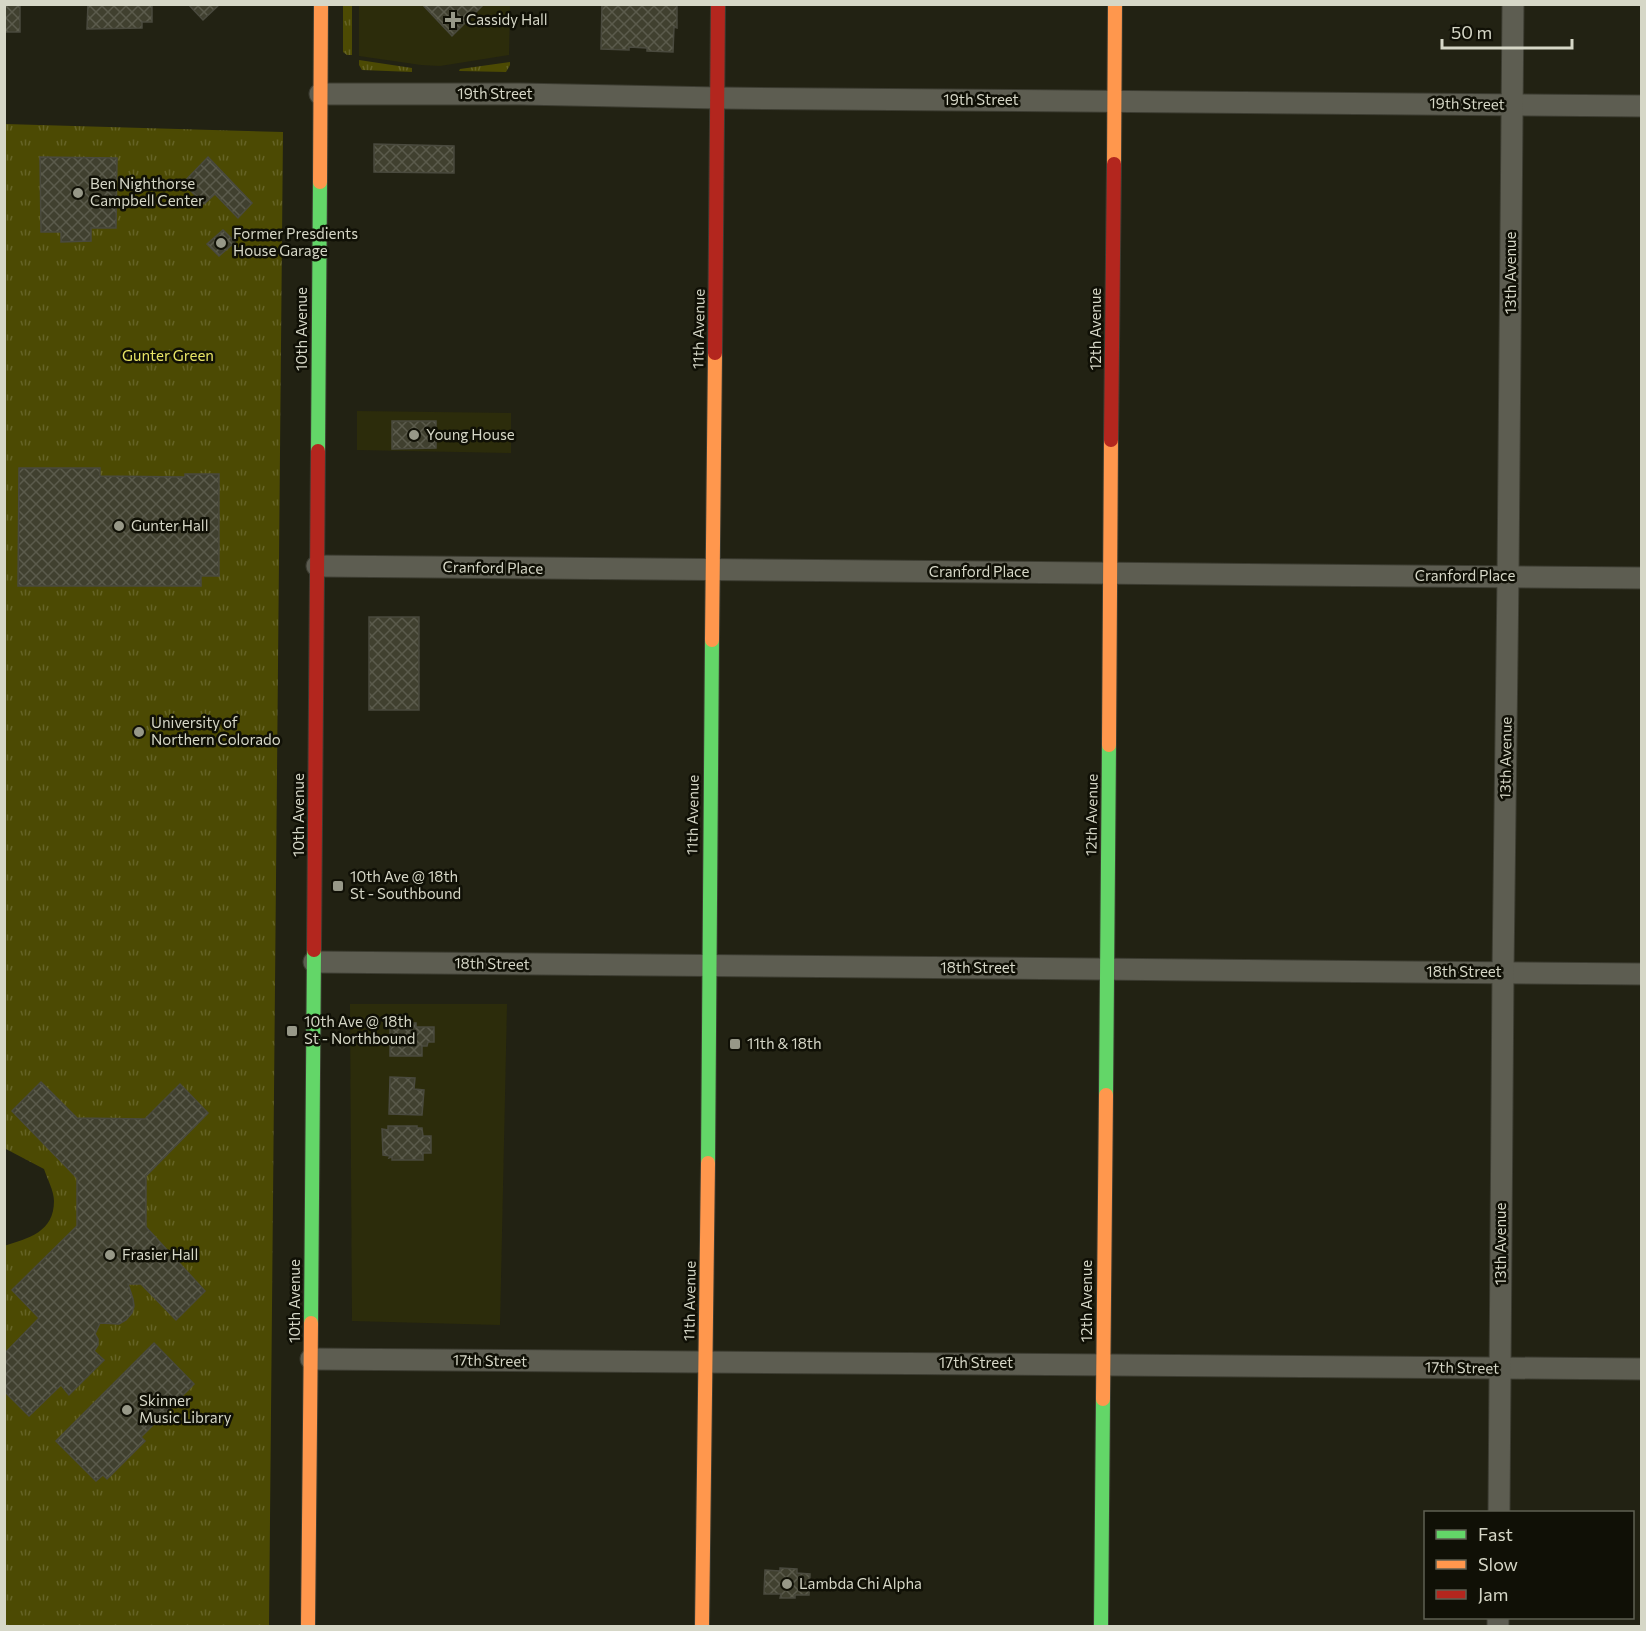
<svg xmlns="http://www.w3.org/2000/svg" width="1646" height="1631" font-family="Commissioner,sans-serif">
	<defs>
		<pattern id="grass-tufts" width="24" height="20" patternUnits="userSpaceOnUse" patternTransform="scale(1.5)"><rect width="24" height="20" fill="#4c4a03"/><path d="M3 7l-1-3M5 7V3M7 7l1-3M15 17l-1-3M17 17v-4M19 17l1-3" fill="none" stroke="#656326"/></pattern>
		<pattern id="building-cross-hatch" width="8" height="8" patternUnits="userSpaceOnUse" patternTransform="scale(1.5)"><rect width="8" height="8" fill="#40402f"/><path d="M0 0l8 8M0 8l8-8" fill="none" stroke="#5b5b4c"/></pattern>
	</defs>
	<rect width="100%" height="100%" fill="#222213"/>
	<!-- built -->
	<g fill="#2c2c0b">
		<polygon points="359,5 510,5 509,55 440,66 421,65 359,56"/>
		<polygon points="357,411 511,413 511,453 357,450"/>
		<polygon points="350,1004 507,1004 500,1325 352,1321"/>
	</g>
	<!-- grass -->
	<g fill="url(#grass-tufts)">
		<polygon points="343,5 352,5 352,55 347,55 343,52"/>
		<polygon points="359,60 412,68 412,72 362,70 359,65"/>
		<polygon points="510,62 510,65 506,72 459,71 460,69"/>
		<path d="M5,124L283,132L269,1626H5L4,1246C29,1238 54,1232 54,1201C54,1191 47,1178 44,1169L4,1148Z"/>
	</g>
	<!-- building -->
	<g fill="url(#building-cross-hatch)" stroke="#4a4a3e" stroke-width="1.5">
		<rect x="4" y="4" width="16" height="28"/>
		<polygon points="88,4 152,4 152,22 142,22 142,28 87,29"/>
		<polygon points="188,4 220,4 203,20"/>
		<polygon points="422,4 484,4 452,36"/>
		<polygon points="602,4 677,4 677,28 674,27 673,52 647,51 647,48 629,47 629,50 601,49"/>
		<polygon points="374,144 454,146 454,173 374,172"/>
		<polygon points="40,157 117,158 116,228 91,228 91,241 61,242 61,232 41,232"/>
		<polygon points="208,157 252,203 238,218 215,194 204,204 183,183"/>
		<polygon points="223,230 235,242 219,256 207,244"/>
		<polygon points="392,421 436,421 436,448 392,449"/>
		<polygon points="19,468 100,468 100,476 185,477 185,474 219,474 219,576 201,576 201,586 18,586"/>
		<rect x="369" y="617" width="50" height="93"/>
		<polygon points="390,1015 403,1015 403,1023 416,1023 416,1027 434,1027 434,1042 428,1042 427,1046 422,1046 422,1056 390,1056"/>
		<polygon points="390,1077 415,1078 414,1089 424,1090 422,1115 389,1114"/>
		<polygon points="41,1082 77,1118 145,1119 180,1084 208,1113 146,1176 146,1227 205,1291 176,1320 141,1284 128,1284 133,1299 134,1306 132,1313 126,1320 119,1324 100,1323 95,1334 98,1339 98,1345 94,1351 104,1360 69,1395 61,1385 29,1416 4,1391 4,1354 39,1318 12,1290 77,1226 77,1178 12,1111"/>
		<polygon points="388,1126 417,1126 417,1128 422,1128 423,1136 431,1136 431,1153 423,1153 423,1160 392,1160 392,1157 389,1158 390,1156 383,1155 382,1129 388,1130"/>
		<polygon points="154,1343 194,1384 141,1437 145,1441 107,1479 103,1475 96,1481 56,1441"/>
		<polygon points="780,1568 797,1569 797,1573 810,1574 809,1595 795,1595 795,1598 780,1598 781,1594 764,1594 765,1570 780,1571"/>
	</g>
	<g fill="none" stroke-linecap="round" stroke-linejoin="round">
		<!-- street casing -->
		<g stroke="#3c3c31" stroke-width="23">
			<g id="street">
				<polyline points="320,94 520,94 718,98 1642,106"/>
				<polyline points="317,566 1642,578"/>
				<polyline points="314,962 1642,974"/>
				<polyline points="311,1359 1642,1369"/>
				<polyline points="1499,1512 1503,972 1508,576 1513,4"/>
				<polyline points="1498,1626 1498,1618"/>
			</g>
		</g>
		<!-- fast casing -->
		<g stroke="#3c3c31" stroke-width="16">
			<g id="fast">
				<polyline points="318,451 320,182"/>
				<polyline points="1106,1095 1109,745"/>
				<polyline points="708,1163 712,640"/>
				<polyline points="311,1323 314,950"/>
				<polyline points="1101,1626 1103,1399"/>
			</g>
		</g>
		<!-- slow casing -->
		<g stroke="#3c3c31" stroke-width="16">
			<g id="slow">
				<polyline points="1114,164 1115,4"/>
				<polyline points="320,182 321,4"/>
				<polyline points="712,640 715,353"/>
				<polyline points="1109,745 1111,440"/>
				<polyline points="1103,1399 1106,1095"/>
				<polyline points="308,1626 311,1323"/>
				<polyline points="702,1626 708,1163"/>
			</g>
		</g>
		<!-- jam casing -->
		<g stroke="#3c3c31" stroke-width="16">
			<g id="jam">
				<polyline points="715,353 718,4"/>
				<polyline points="1111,440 1114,164"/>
				<polyline points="314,950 318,451"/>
			</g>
		</g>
		<!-- street -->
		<use href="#street" stroke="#5d5d51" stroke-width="21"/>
		<!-- fast -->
		<use href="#fast" stroke="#63d668" stroke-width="14"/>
		<!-- slow -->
		<use href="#slow" stroke="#ff974d" stroke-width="14"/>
		<!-- jam -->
		<use href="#jam" stroke="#b3261e" stroke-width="14"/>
	</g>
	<!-- markers -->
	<g fill="#979888" stroke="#101006" stroke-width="2">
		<path d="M450 11h6v6h6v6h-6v6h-6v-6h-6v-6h6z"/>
		<circle cx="78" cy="193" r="6"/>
		<circle cx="221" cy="243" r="6"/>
		<circle cx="414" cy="435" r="6"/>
		<circle cx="119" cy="526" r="6"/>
		<circle cx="139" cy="732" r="6"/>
		<rect x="332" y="880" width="12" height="12" rx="3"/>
		<rect x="286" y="1025" width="12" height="12" rx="3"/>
		<rect x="729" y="1038" width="12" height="12" rx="3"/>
		<circle cx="110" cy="1255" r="6"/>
		<circle cx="127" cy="1410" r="6"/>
		<circle cx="787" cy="1584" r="6"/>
	</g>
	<g text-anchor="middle" stroke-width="5" stroke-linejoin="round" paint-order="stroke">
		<!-- poi labels -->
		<g font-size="15" fill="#d6d7c7" stroke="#101006" text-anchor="start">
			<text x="466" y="25">Cassidy Hall</text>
			<text x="90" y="189">Ben Nighthorse<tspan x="90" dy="17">Campbell Center</tspan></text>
			<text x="233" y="239">Former Presdients<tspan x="233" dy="17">House Garage</tspan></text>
			<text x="426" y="440">Young House</text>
			<text x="131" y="531">Gunter Hall</text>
			<text x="151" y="728">University of<tspan x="151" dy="17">Northern Colorado</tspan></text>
			<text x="350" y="882">10th Ave @ 18th<tspan x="350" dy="17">St - Southbound</tspan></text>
			<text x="304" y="1027">10th Ave @ 18th<tspan x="304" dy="17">St - Northbound</tspan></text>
			<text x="747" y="1049">11th &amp; 18th</text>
			<text x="122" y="1260">Frasier Hall</text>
			<text x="139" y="1406">Skinner<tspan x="139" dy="17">Music Library</tspan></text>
			<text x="799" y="1589">Lambda Chi Alpha</text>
		</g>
		<!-- street labels -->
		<g font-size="15" fill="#d6d7c7" stroke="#101006">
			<text x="495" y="99">19th Street</text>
			<text x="981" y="105">19th Street</text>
			<text transform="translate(1467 104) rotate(1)" y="5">19th Street</text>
			<text transform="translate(1511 273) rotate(-90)" y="5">13th Avenue</text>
			<text transform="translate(302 329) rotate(-90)" y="5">10th Avenue</text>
			<text transform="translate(699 329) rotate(-89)" y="5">11th Avenue</text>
			<text transform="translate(1096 329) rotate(-90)" y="5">12th Avenue</text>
			<text transform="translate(493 568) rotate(1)" y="5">Cranford Place</text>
			<text x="979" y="577">Cranford Place</text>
			<text x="1465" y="581">Cranford Place</text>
			<text transform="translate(1506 758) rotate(-89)" y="5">13th Avenue</text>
			<text transform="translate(299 815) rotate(-90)" y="5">10th Avenue</text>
			<text transform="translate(693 815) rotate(-89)" y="5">11th Avenue</text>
			<text transform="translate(1092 815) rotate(-89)" y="5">12th Avenue</text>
			<text transform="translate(492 964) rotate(1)" y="5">18th Street</text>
			<text x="978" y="973">18th Street</text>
			<text x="1464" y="977">18th Street</text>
			<text transform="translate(1501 1244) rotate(-90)" y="5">13th Avenue</text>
			<text transform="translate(295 1301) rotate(-90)" y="5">10th Avenue</text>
			<text transform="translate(690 1301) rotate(-89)" y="5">11th Avenue</text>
			<text transform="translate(1087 1301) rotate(-90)" y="5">12th Avenue</text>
			<text transform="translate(490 1361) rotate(1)" y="5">17th Street</text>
			<text x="976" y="1368">17th Street</text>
			<text transform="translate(1462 1368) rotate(1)" y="5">17th Street</text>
		</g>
		<!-- park labels -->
		<g font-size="15" fill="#eae666" stroke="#101006">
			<text x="168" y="361">Gunter Green</text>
		</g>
	</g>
	<!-- border -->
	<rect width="1646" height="1631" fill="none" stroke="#d6d7c7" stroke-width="12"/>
	<!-- legend -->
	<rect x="1424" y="1511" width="210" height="108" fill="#101006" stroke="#5f6053" stroke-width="1.5"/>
	<rect x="1436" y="1530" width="30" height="9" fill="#63d668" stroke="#5f6053" stroke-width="1.5"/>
	<text x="1478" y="1541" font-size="18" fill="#d6d7c7">Fast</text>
	<rect x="1436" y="1560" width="30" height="9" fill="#ff974d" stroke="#5f6053" stroke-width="1.5"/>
	<text x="1478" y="1571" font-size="18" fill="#d6d7c7">Slow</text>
	<rect x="1436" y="1590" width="30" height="9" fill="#b3261e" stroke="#5f6053" stroke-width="1.5"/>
	<text x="1478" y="1601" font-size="18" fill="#d6d7c7">Jam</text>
	<!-- scale -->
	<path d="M1442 39v9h130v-9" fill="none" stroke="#d6d7c7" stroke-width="3"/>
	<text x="1451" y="39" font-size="18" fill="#d6d7c7" stroke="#101006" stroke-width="4.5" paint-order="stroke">50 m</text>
</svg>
